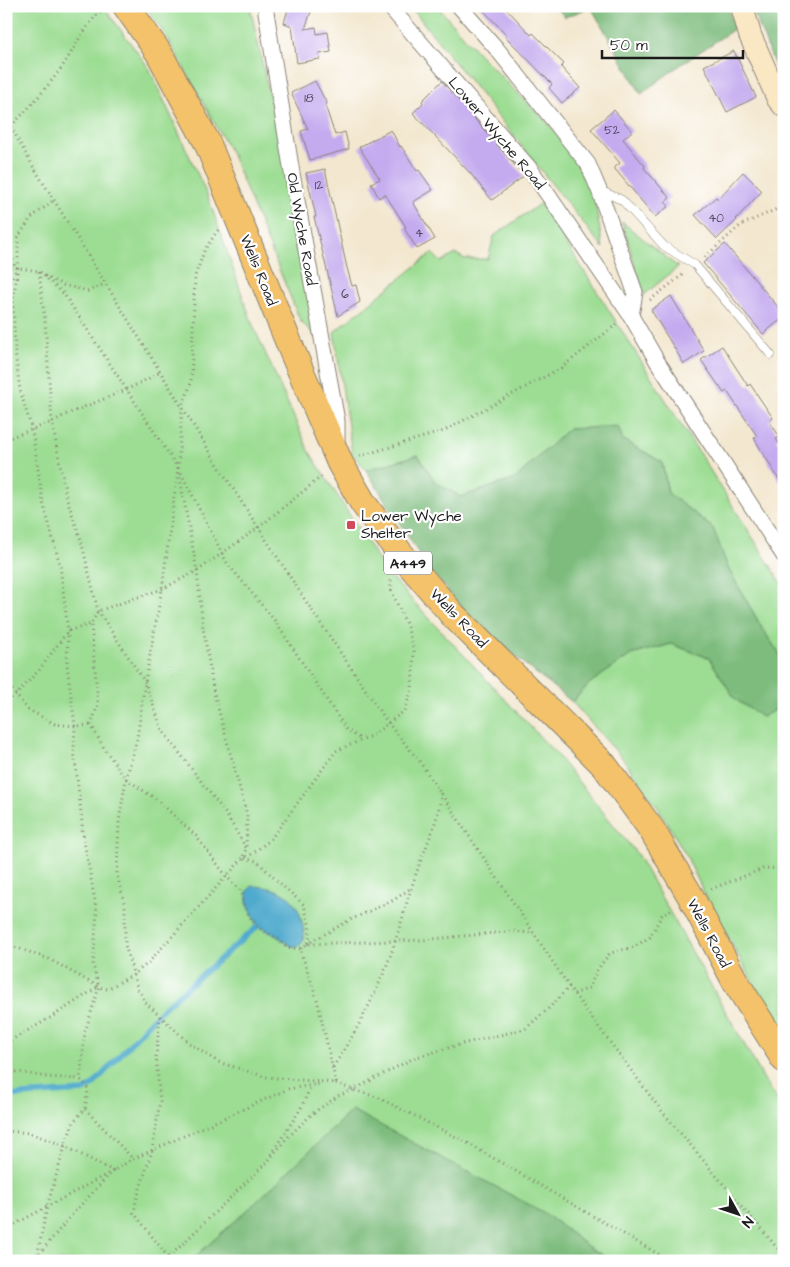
<svg xmlns="http://www.w3.org/2000/svg" width="790" height="1267" font-family="'Architects Daughter',sans-serif">
	<rect width="100%" height="100%" fill="#fff"/>
	<filter id="ink" filterUnits="userSpaceOnUse"><feTurbulence type="fractalNoise" baseFrequency=".02" numOctaves="2"/><feDisplacementMap in="SourceGraphic" scale="10" xChannelSelector="R" yChannelSelector="G"/><feConvolveMatrix kernelMatrix="1 2 1 2 8 2 1 2 1" color-interpolation-filters="sRGB"/></filter>
	<filter id="wash" filterUnits="userSpaceOnUse"><feTurbulence type="fractalNoise" baseFrequency=".0096" numOctaves="4" result="noise"/><feDisplacementMap in="SourceGraphic" scale="20" xChannelSelector="R" yChannelSelector="G"/><feGaussianBlur stdDeviation="1.12" result="paint"/><feColorMatrix in="noise" values="0 0 0 0 0 0 0 0 0 0 0 0 0 0 0 0 0 1.4 0 .05"/><feComposite in="paint" operator="in"/></filter>
	<g filter="url(#wash)">
		<rect width="100%" height="100%" fill="#f3e7cf"/>
		<!-- green -->
		<g fill="#9cdd93" stroke="#5c7c58">
			<polygon points="6,6 103,6 149,68 208,197 252,323 309,451 386,572 556,754 637,854 770,1090 784,1109 784,1261 613,1261 590,1248 251,1207 190,1261 6,1261"/>
			<polygon points="145,6 250,6 323,345 300,320 232,155 168,39"/>
			<polygon points="410,6 437,6 479,54 588,164 603,248"/>
			<polygon points="541,203 784,587 784,661 762,628 728,568 713,528 668,493 662,462 623,440 568,429 515,479 460,497 435,482 418,455 366,470 352,453 334,332 432,253 441,262 456,254 465,259 488,259 494,236"/>
			<polygon points="622,222 678,267 644,295"/>
			<polygon points="671,644 709,658 735,699 762,717 784,705 784,1039 704,893 686,855 657,806 623,759 572,702 590,683 631,655"/>
		</g>
		<!-- forest -->
		<g fill="#7dbc7d" stroke="#4c6c4c">
			<polygon points="555,6 728,6 734,29 673,70 641,94 591,7 565,17"/>
			<polygon points="754,13 784,13 784,89"/>
			<polygon points="618,426 623,440 662,462 668,493 713,528 728,568 762,628 784,661 784,705 762,717 735,699 709,658 671,644 631,655 590,683 572,702 477,626 428,568 366,470 418,455 435,482 461,497 515,479 568,429"/>
			<polygon points="352,1110 543,1212 590,1248 613,1261 190,1261 251,1207"/>
		</g>
		<!-- water -->
		<path fill="#4faacd" stroke="#366374" d="M252,886C289,887 303,904 304,940L298,947L291,946L277,936L258,926L247,903V892Z"/>
		<g fill="none" stroke-linecap="round" stroke-linejoin="round">
			<!-- stream -->
			<polyline stroke="#4faacd" stroke-width="5.5" points="6,1096 84,1091 93,1085 160,1011 258,926"/>
		</g>
		<g id="blocks">
			<!-- building -->
			<g fill="#c4aaef">
				<polygon points="289,6 313,6 305,29 316,27 317,34 328,32 331,52 319,54 320,59 297,63 292,26 284,23"/>
				<polygon points="479,6 504,6 531,35 533,33 564,64 561,67 580,88 562,103 549,88 552,84 505,36 507,35"/>
				<polygon points="734,51 756,97 727,112 704,66"/>
				<polygon points="315,81 327,104 325,105 335,135 345,132 349,149 310,160 301,131 308,129 291,93"/>
				<polygon points="442,81 524,176 492,200 470,173 413,113 423,103 422,101"/>
				<polygon points="614,110 632,131 623,139 645,166 644,168 670,198 665,202 669,206 655,217 614,168 620,163 591,129"/>
				<polygon points="391,130 400,147 401,146 417,171 419,170 433,190 413,202 435,239 417,249 404,228 406,227 385,194 379,198 371,183 380,179 359,147"/>
				<polygon points="325,169 347,268 352,286 356,285 360,302 338,316 314,217 316,217 306,173"/>
				<polygon points="743,172 762,191 736,219 737,220 717,239 695,215 716,197 718,199"/>
				<polygon points="725,244 784,314 784,317 763,334 703,263"/>
				<polygon points="671,296 704,351 684,364 651,310"/>
				<polygon points="722,346 748,386 750,384 773,418 769,421 780,437 776,439 784,451 784,488 754,438 757,436 727,391 724,393 701,360"/>
			</g>
		</g>
	</g>
	<g filter="url(#ink)">
		<use href="#blocks" fill-opacity="0" stroke="#888276" stroke-width="1"/>
		<g fill="none" stroke-linecap="round" stroke-linejoin="round">
			<!-- service casing -->
			<g stroke="#888276" stroke-width="9">
				<polyline id="service" points="599,190 622,200 664,246 695,265 771,355"/>
			</g>
			<!-- minor casing -->
			<g stroke="#888276" stroke-width="17">
				<g id="minor">
					<polyline points="265,6 292,173 337,421 337,441"/>
					<polyline points="389,6 531,170 631,316"/>
					<polyline points="459,6 497,49 588,164 599,190 635,292 631,316 657,361 784,556"/>
				</g>
			</g>
			<!-- secondary casing -->
			<g stroke="#888276" stroke-width="24">
				<polyline id="secondary" points="742,6 750,35 778,99 784,106"/>
			</g>
			<!-- trunk casing -->
			<g stroke="#888276" stroke-width="28">
				<polyline id="trunk" points="126,6 159,53 207,142 293,353 340,463 363,503 399,552 453,615 604,765 652,830 691,897 735,981 784,1059"/>
			</g>
			<!-- path -->
			<g stroke="#888276" stroke-width="3" stroke-dasharray="1 4" stroke-linecap="butt">
				<polyline points="6,118 31,163 221,470 307,603 388,723 420,762 574,994 660,1109 784,1256"/>
				<path d="M11,126C28,109 45,90 59,71C75,50 83,25 105,8"/>
				<polyline points="6,215 9,246 15,267"/>
				<polyline points="218,230 205,249 195,276 191,383 182,408 178,468 162,589 145,682 137,739 126,779 119,821 117,875 125,906 125,945 138,990 146,1003 189,1043 218,1062 266,1077 336,1083 353,1090 377,1097 464,1141 670,1261"/>
				<polyline points="705,257 741,225 784,206"/>
				<polyline points="6,266 39,271 64,294 178,468 197,571 203,627 214,693 247,815 246,849 243,858 257,861 271,875 304,905 309,924 310,937 307,944"/>
				<polyline points="18,267 13,300 15,352 20,390 32,430 43,502 60,565 68,631 67,664 75,726 74,749 84,841 97,912 93,965 99,987 85,1032 80,1079 87,1086 88,1091 85,1109 74,1121 65,1146 47,1207 37,1257 34,1261"/>
				<polyline points="39,272 45,321 52,422 66,496 81,540 98,611 145,682 162,730 226,814 246,848"/>
				<polyline points="45,276 63,285 88,291 105,284"/>
				<polyline points="6,284 11,280 18,267 18,237 31,218 54,200"/>
				<polyline points="650,300 685,273"/>
				<polyline points="6,439 52,422 67,414 126,390 161,372"/>
				<polyline points="360,456 444,431 561,368 617,324"/>
				<polyline points="181,473 227,563 275,621 346,729 362,740"/>
				<polyline points="6,682 27,709 55,724 75,726 91,725"/>
				<polyline points="6,700 16,695 39,670 68,631 91,624"/>
				<polyline points="711,889 765,868 784,869"/>
				<polyline points="6,944 49,959 99,987 107,989 133,975 148,963 243,858 252,854 270,840 336,751 373,735 404,711 412,689 414,651 407,626 391,590 391,577"/>
				<polyline points="307,944 350,920 394,900 411,888"/>
				<polyline points="300,949 286,947 276,937 259,928 251,919 244,904 240,890 227,877 196,836 156,799 126,779 104,748 91,725 98,704 91,624 98,611 162,589 197,571 258,528 322,476"/>
				<polyline points="574,994 589,988 597,970 610,953 634,947 650,937 662,915 672,909"/>
				<polyline points="160,1016 156,1057 160,1101 152,1151 136,1201 134,1213 168,1257"/>
				<polyline points="6,1043 50,1018 98,987"/>
				<path d="M333,1067C355,1034 374,998 388,962C399,933 406,903 416,874C424,849 440,819 441,793"/>
				<polyline points="6,1070 47,1077 80,1079"/>
				<polyline points="336,1083 317,999 300,949 307,944 422,940 516,931 534,934"/>
				<polyline points="85,1109 133,1159"/>
				<polyline points="6,1131 30,1133 65,1146 113,1171 76,1210 38,1255"/>
				<polyline points="271,1154 300,1110 311,1086"/>
				<polyline points="6,1229 113,1171 133,1159 288,1089 320,1084"/>
				<polyline points="165,1261 267,1162 287,1138 313,1113 338,1096 353,1090 414,1058 462,1044 525,1029 548,1009 570,986"/>
			</g>
			<!-- service -->
			<use href="#service" stroke="#fff" stroke-width="8"/>
			<!-- minor -->
			<use href="#minor" stroke="#fff" stroke-width="15"/>
			<!-- secondary -->
			<use href="#secondary" stroke="#fae7c3" stroke-width="22"/>
			<!-- trunk -->
			<use href="#trunk" stroke="#f3c26a" stroke-width="26"/>
		</g>
	</g>
	<!-- markers -->
	<rect fill="#d1495b" stroke="#fff" stroke-width="2" x="346" y="520" width="10" height="10" rx="2.5"/>
	<g text-anchor="middle" stroke-width="4.5" stroke-linejoin="round" paint-order="stroke">
		<!-- number labels -->
		<g font-size="12" fill="#464051">
			<text x="309" y="102">18</text>
			<text x="612" y="134">52</text>
			<text x="319" y="189">12</text>
			<text x="716" y="222">40</text>
			<text x="419" y="237">4</text>
			<text x="345" y="298">6</text>
		</g>
		<!-- shield labels -->
		<rect fill="#fff" stroke="#606060" stroke-width="1" x="384" y="551.5" width="48" height="23" rx="4"/>
		<g font-size="14" font-weight="bold" fill="#1c1c1c">
			<text x="408" y="568">A449</text>
		</g>
		<!-- street labels -->
		<g font-size="15" fill="#1c1c1c" stroke="#fff">
			<text transform="translate(497 133) rotate(50)" y="5">Lower Wyche Road</text>
			<text transform="translate(302 229) rotate(80)" y="5">Old Wyche Road</text>
			<text transform="translate(259 270) rotate(68)" y="5">Wells Road</text>
			<text transform="translate(459 618) rotate(46)" y="5">Wells Road</text>
			<text transform="translate(709 933) rotate(62)" y="5">Wells Road</text>
		</g>
		<!-- poi labels -->
		<g font-size="15" fill="#1c1c1c" stroke="#fff" text-anchor="start">
			<text x="361" y="521">Lower Wyche<tspan x="361" dy="17">Shelter</tspan></text>
		</g>
	</g>
	<!-- margin -->
	<rect width="790" height="1267" fill="none" stroke="#fff" stroke-width="25"/>
	<!-- north arrow -->
	<g transform="translate(738 1214) rotate(130)" stroke="#ffffff" stroke-width="4" paint-order="stroke">
	<path d="M0-4L9 19L0 12L-9 19Z" fill="#1c1c1c"/>
	<text y="-8" font-size="14" font-weight="bold" text-anchor="middle" fill="#1c1c1c">N</text>
	</g>
	<!-- scale -->
	<path d="M602 50v8h141v-8" fill="none" stroke="#1c1c1c" stroke-width="2.5"/>
	<text x="610" y="50" font-size="15" fill="#1c1c1c" stroke="#ffffff" stroke-width="4" paint-order="stroke">50 m</text>
</svg>
